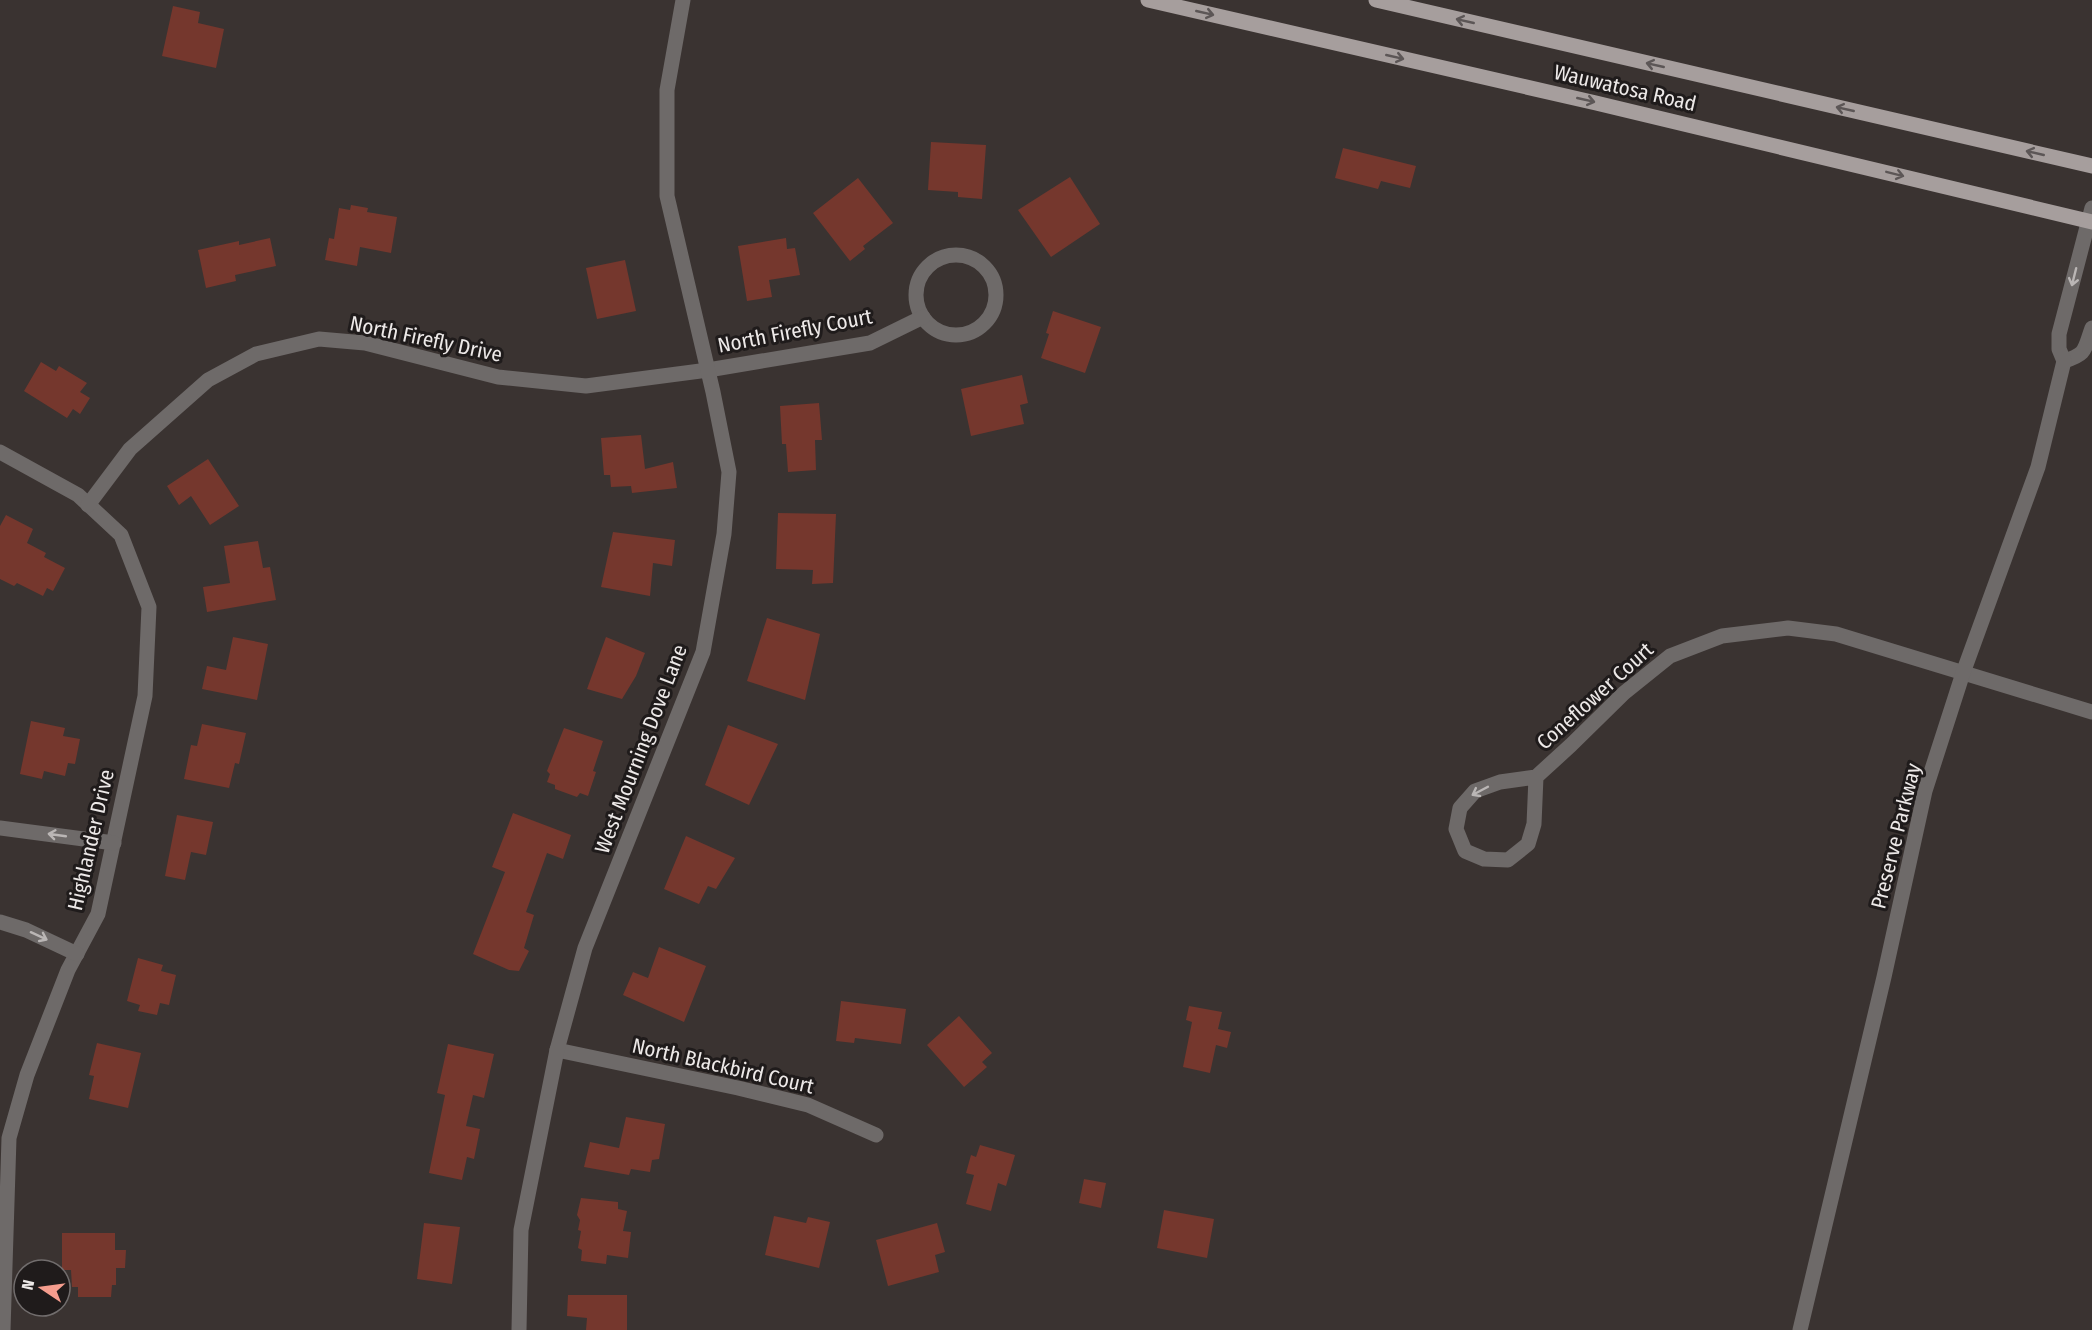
<svg xmlns="http://www.w3.org/2000/svg" width="2092" height="1330" font-family="'Fira Sans Condensed',sans-serif">
	<rect width="100%" height="100%" fill="#3a3331"/>
	<!-- building -->
	<g fill="#75372d">
		<polygon points="173,6 200,12 198,23 224,29 216,68 162,56"/>
		<polygon points="931,142 986,145 982,199 958,197 958,192 928,190"/>
		<polygon points="1343,148 1416,166 1410,188 1381,181 1378,189 1335,178"/>
		<polygon points="1070,177 1100,224 1051,257 1018,210"/>
		<polygon points="858,178 893,223 863,246 865,249 850,261 813,213"/>
		<polygon points="351,205 368,208 367,212 397,217 391,253 360,247 357,266 325,260 329,238 334,239 339,208 350,210"/>
		<polygon points="270,238 276,266 235,275 236,281 206,288 198,250 239,241 239,245"/>
		<polygon points="786,238 787,249 795,248 800,275 769,280 772,297 747,301 738,246"/>
		<polygon points="625,260 636,311 597,319 586,268"/>
		<polygon points="1053,311 1101,327 1085,373 1041,358 1049,334 1046,333"/>
		<polygon points="41,362 56,371 59,366 87,383 80,392 90,398 80,414 73,409 67,418 24,391"/>
		<polygon points="1022,375 1028,403 1020,405 1024,424 971,436 961,389"/>
		<polygon points="819,403 822,440 815,440 816,470 788,472 786,444 782,444 780,406"/>
		<polygon points="641,435 645,469 673,462 677,488 632,493 631,486 611,487 610,475 604,475 601,438"/>
		<polygon points="208,459 239,506 210,525 191,496 179,505 167,486"/>
		<polygon points="778,513 836,514 833,583 812,584 813,570 776,569"/>
		<polygon points="6,515 33,529 27,543 46,553 44,557 65,568 53,591 47,588 43,596 17,583 14,586 0,579 0,526"/>
		<polygon points="613,532 675,540 672,566 653,563 650,596 601,587"/>
		<polygon points="258,541 263,568 270,567 276,600 207,612 203,587 230,583 224,546"/>
		<polygon points="767,618 820,634 805,700 747,681"/>
		<polygon points="233,637 268,644 257,700 202,689 207,666 226,670"/>
		<polygon points="606,637 645,653 636,676 622,699 587,689"/>
		<polygon points="31,721 65,728 63,736 80,739 75,764 68,763 65,776 44,771 42,779 20,774"/>
		<polygon points="202,724 246,733 239,764 235,763 229,788 184,779 191,745 197,746"/>
		<polygon points="728,725 778,744 749,805 705,785"/>
		<polygon points="564,728 603,741 593,771 596,772 588,796 580,793 577,797 555,789 555,785 547,782 550,774 547,771"/>
		<polygon points="513,813 571,835 563,859 547,853 526,912 534,915 524,948 529,951 519,971 509,970 473,954 505,872 492,867"/>
		<polygon points="177,815 213,822 206,855 191,852 185,880 165,876"/>
		<polygon points="686,836 735,858 716,889 708,886 699,904 664,889"/>
		<polygon points="659,947 706,966 684,1022 623,995 633,972 648,978"/>
		<polygon points="138,958 163,965 161,971 176,975 169,1005 160,1003 157,1015 138,1011 140,1005 127,1001"/>
		<polygon points="841,1001 906,1009 901,1044 855,1038 854,1043 836,1041"/>
		<polygon points="1189,1006 1222,1012 1218,1029 1231,1032 1227,1048 1216,1045 1210,1073 1183,1067 1192,1022 1186,1020"/>
		<polygon points="959,1016 992,1053 982,1062 987,1067 964,1087 927,1045"/>
		<polygon points="97,1043 141,1053 128,1108 89,1099 94,1076 89,1075"/>
		<polygon points="448,1044 494,1054 484,1098 473,1095 466,1126 480,1129 474,1159 467,1157 462,1180 429,1173 445,1095 437,1093"/>
		<polygon points="626,1117 665,1124 659,1159 652,1160 650,1172 631,1169 629,1175 584,1167 590,1142 619,1148"/>
		<polygon points="980,1145 1015,1155 1006,1186 998,1183 991,1211 966,1204 974,1175 966,1173 971,1155 976,1157"/>
		<polygon points="1084,1179 1106,1183 1101,1208 1079,1203"/>
		<polygon points="581,1198 618,1202 618,1209 627,1211 623,1231 631,1232 628,1258 607,1255 606,1264 581,1261 582,1250 578,1248 581,1231 578,1230 580,1220 577,1215"/>
		<polygon points="1164,1210 1214,1219 1207,1258 1157,1248"/>
		<polygon points="774,1216 806,1223 808,1217 830,1222 819,1268 765,1255"/>
		<polygon points="424,1223 460,1227 452,1284 417,1279"/>
		<polygon points="937,1223 945,1252 935,1255 939,1272 888,1286 876,1240"/>
		<polygon points="62,1233 115,1233 115,1250 126,1250 125,1268 116,1268 116,1285 112,1285 111,1297 78,1297 78,1287 72,1287 71,1270 62,1270"/>
		<polygon points="568,1295 627,1295 627,1330 586,1330 587,1318 567,1316"/>
	</g>
	<g fill="none" stroke-linecap="round" stroke-linejoin="round">
		<!-- minor -->
		<g stroke="#6e6a69" stroke-width="15">
			<circle cx="956" cy="295" r="40"/>
			<path d="M2064,361C2087,354 2084,350 2092,328"/>
			<polyline points="0,452 78,495 121,535 149,607 145,696 98,914 68,970 27,1075 9,1138 3,1330"/>
			<polyline points="88,505 130,449 208,380 256,354 319,339 365,343 498,377 586,386 708,370 870,343 923,317"/>
			<polyline points="1536,777 1534,824 1528,844 1508,860 1484,859 1465,851 1456,829 1460,808 1475,791 1500,782 1536,777 1571,745 1624,693 1670,656 1722,636 1788,628 1836,634 2092,712"/>
			<polyline points="0,828 114,843"/>
			<polyline points="0,922 26,930 77,954"/>
			<polyline points="557,1050 738,1088 808,1105 876,1135"/>
			<polyline points="519,1330 521,1230 557,1050 585,948 703,652 724,534 729,472 713,392 667,196 667,90 683,0"/>
			<polyline points="1800,1330 1884,977 1925,791 1963,673 2038,467 2064,361 2059,349 2059,334 2092,208"/>
		</g>
		<!-- primary -->
		<g stroke="#a69e9d" stroke-width="15">
			<polyline points="1148,0 1596,103 2092,222"/>
			<polyline points="1376,0 2092,166"/>
		</g>
	</g>
	<!-- one-way arrows -->
	<defs><path id="oneway-shaft" d="M-6 0H5M1.5-3L5.5 0L1.5 3" fill="none" stroke-width="1.6" stroke-linecap="round" stroke-linejoin="round" transform="scale(1.5)"/></defs>
	<g stroke="#5c5656">
		<use href="#oneway-shaft" transform="translate(1205 13) rotate(13)"/>
		<use href="#oneway-shaft" transform="translate(1465 21) rotate(-167)"/>
		<use href="#oneway-shaft" transform="translate(1395 57) rotate(13)"/>
		<use href="#oneway-shaft" transform="translate(1655 65) rotate(-167)"/>
		<use href="#oneway-shaft" transform="translate(1586 100) rotate(13)"/>
		<use href="#oneway-shaft" transform="translate(1845 109) rotate(-167)"/>
		<use href="#oneway-shaft" transform="translate(2035 153) rotate(-167)"/>
		<use href="#oneway-shaft" transform="translate(1895 174) rotate(14)"/>
	</g>
	<g stroke="#bab6b5">
		<use href="#oneway-shaft" transform="translate(2074 277) rotate(104)"/>
		<use href="#oneway-shaft" transform="translate(1480 791) rotate(152)"/>
		<use href="#oneway-shaft" transform="translate(57 835) rotate(-172)"/>
		<use href="#oneway-shaft" transform="translate(39 936) rotate(25)"/>
	</g>
	<g text-anchor="middle" stroke-width="6" stroke-linejoin="round" paint-order="stroke">
		<!-- street labels -->
		<g font-size="21" fill="#ede9e8" stroke="#1f1b1b">
			<text transform="translate(1625 88) rotate(13)" y="7">Wauwatosa Road</text>
			<text transform="translate(795 331) rotate(-11)" y="7">North Firefly Court</text>
			<text transform="translate(426 339) rotate(12)" y="7">North Firefly Drive</text>
			<text transform="translate(1595 696) rotate(-42)" y="7">Coneflower Court</text>
			<text transform="translate(641 749) rotate(-69)" y="7">West Mourning Dove Lane</text>
			<text transform="translate(1896 836) rotate(-76)" y="7">Preserve Parkway</text>
			<text transform="translate(91 840) rotate(-77)" y="7">Highlander Drive</text>
			<text transform="translate(723 1066) rotate(13)" y="7">North Blackbird Court</text>
		</g>
	</g>
	<!-- north arrow -->
	<g transform="translate(42 1288) rotate(283)"><circle r="28" fill="#1f1b1b" stroke="#716d6d" stroke-width="1.5"/>
	<path d="M0-4.5L10 22L0 15L-10 22Z" fill="#f59d8e"/>
	<text y="-9" font-size="16" font-weight="bold" text-anchor="middle" fill="#ede9e8">N</text>
	</g>
</svg>
